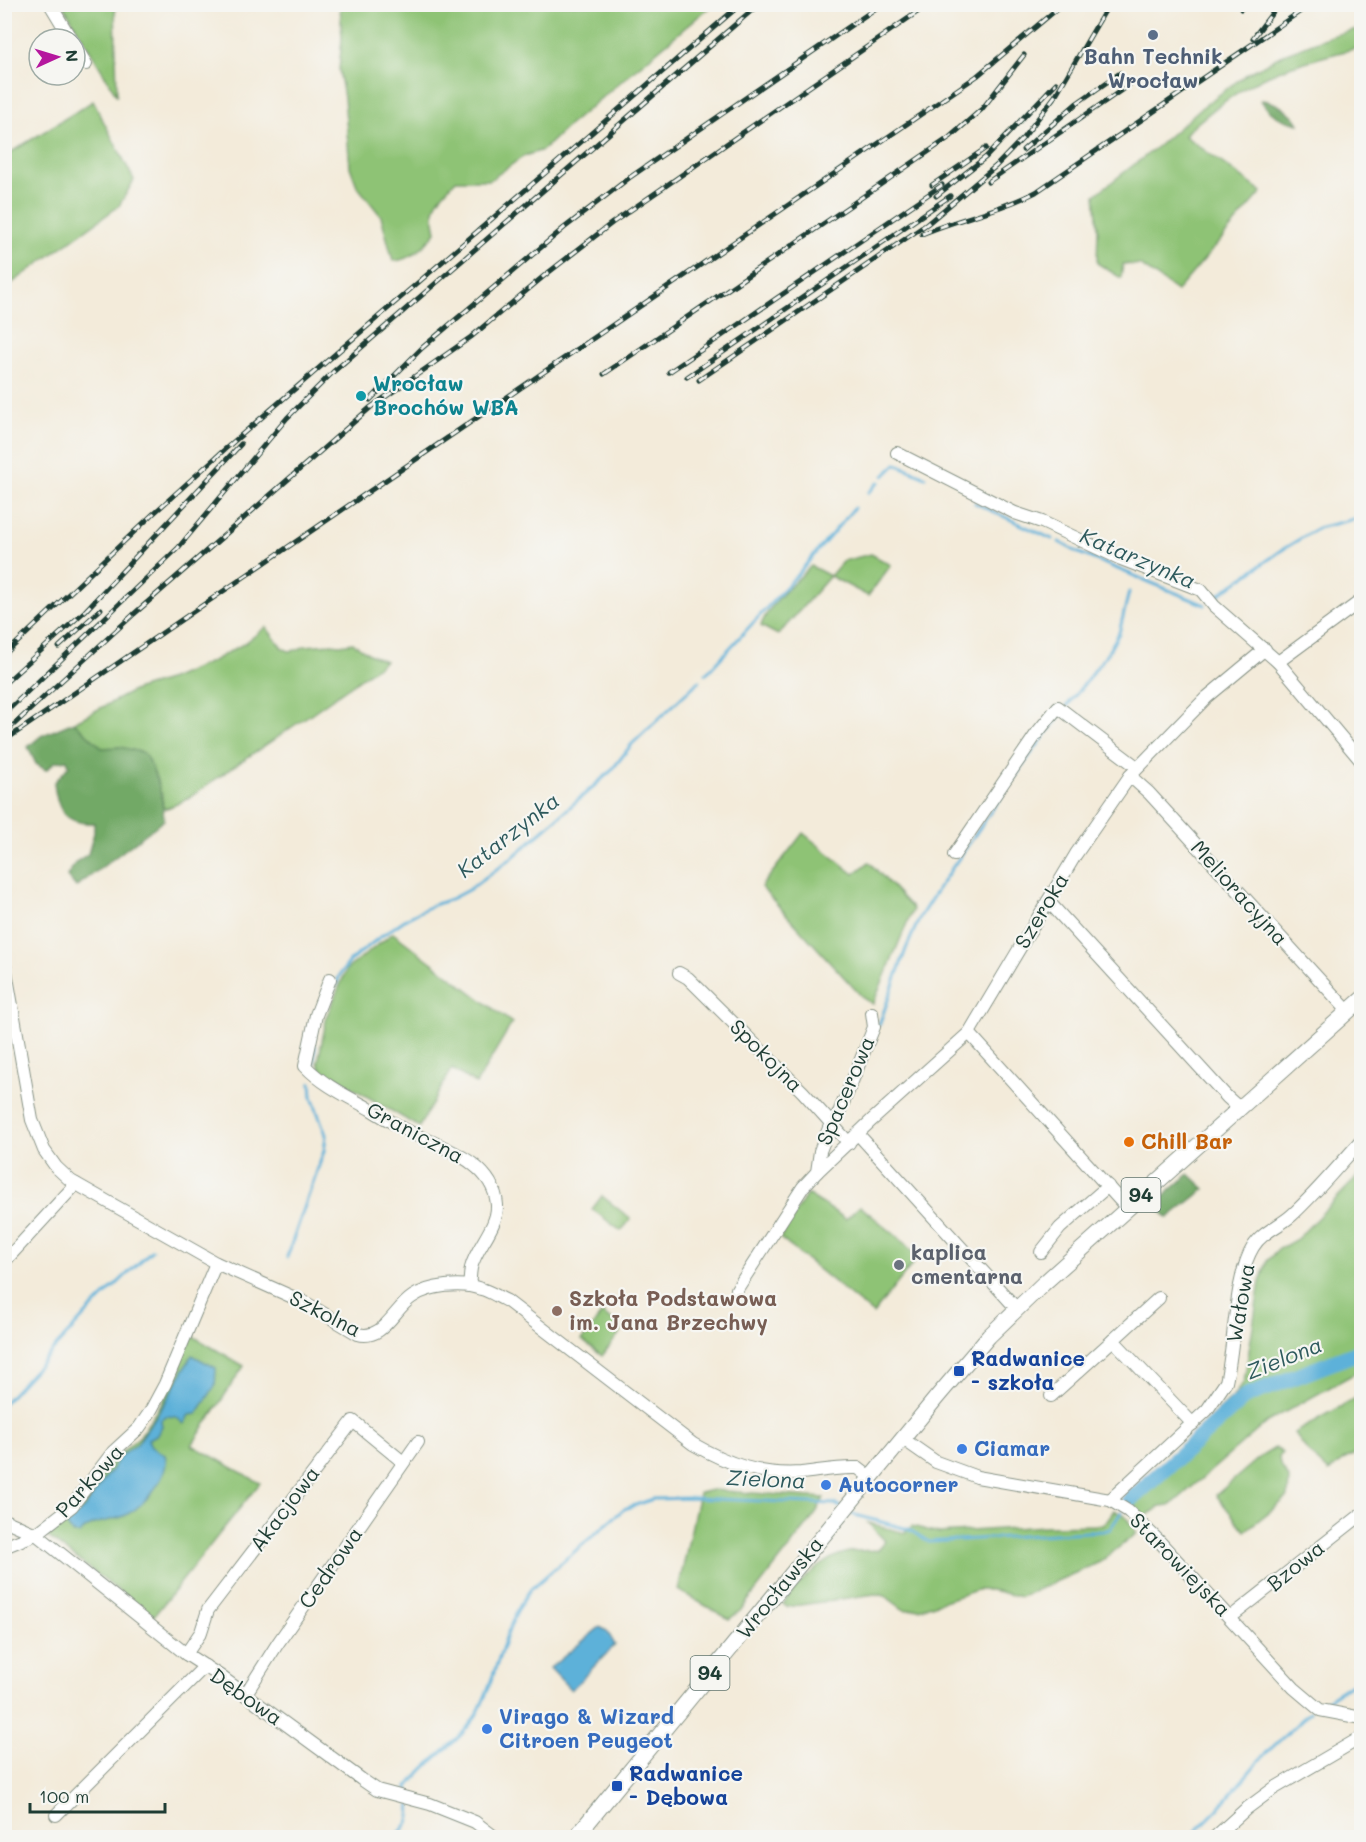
<svg xmlns="http://www.w3.org/2000/svg" width="1366" height="1842" font-family="Mali,sans-serif">
	<rect width="100%" height="100%" fill="#f6f6f2"/>
	<filter id="ink" filterUnits="userSpaceOnUse"><feTurbulence type="fractalNoise" baseFrequency=".0167" numOctaves="2"/><feDisplacementMap in="SourceGraphic" scale="12" xChannelSelector="R" yChannelSelector="G"/><feConvolveMatrix kernelMatrix="1 2 1 2 8 2 1 2 1" color-interpolation-filters="sRGB"/></filter>
	<filter id="wash" filterUnits="userSpaceOnUse"><feTurbulence type="fractalNoise" baseFrequency=".008" numOctaves="4" result="noise"/><feDisplacementMap in="SourceGraphic" scale="24" xChannelSelector="R" yChannelSelector="G"/><feGaussianBlur stdDeviation="1.35" result="paint"/><feColorMatrix in="noise" values="0 0 0 0 0 0 0 0 0 0 0 0 0 0 0 0 0 1.4 0 .05"/><feComposite in="paint" operator="in"/></filter>
	<g filter="url(#wash)">
		<rect width="100%" height="100%" fill="#f3ebda"/>
		<!-- green -->
		<g fill="#8ec375" stroke="#568054" stroke-width="1.5">
			<polygon points="63,5 115,5 117,97 117,96"/>
			<path d="M340,5V4L712,5L568,126L543,150L524,156L490,180H456C438,199 429,204 436,232C425,246 412,260 393,261L381,216L357,186L350,167L344,98L339,70L342,38Z"/>
			<path d="M1361,28V47C1334,54 1307,60 1281,70C1246,83 1215,107 1188,131L1185,136L1262,192L1177,291L1140,265L1123,264L1121,278L1097,263L1098,229L1095,195L1158,146L1201,108L1247,74L1284,54L1331,36Z"/>
			<polygon points="93,101 134,180 119,206 5,288 5,156"/>
			<path d="M871,554L891,565L868,596L830,576L778,635L761,626C766,606 797,581 811,566L830,576L843,561Z"/>
			<path d="M266,627L282,648L289,651L297,650L305,646L331,644L340,645L353,643L371,655L385,661C334,698 283,734 230,769C209,783 187,803 163,809L162,794L121,747L102,748L74,722L135,690L171,679L213,661L245,643Z"/>
			<polygon points="803,833 854,874 869,862 913,909 873,1004 864,999 761,887"/>
			<polygon points="393,933 512,1023 476,1084 452,1069 419,1127 320,1069 318,1062 327,1015 347,969"/>
			<polygon points="1361,1173 1361,1370 1267,1422 1170,1506 1160,1507 1144,1517 1126,1496 1233,1397 1244,1382 1260,1282 1267,1261 1279,1249 1297,1239"/>
			<polygon points="807,1194 846,1219 860,1206 900,1239 918,1257 873,1314 780,1238"/>
			<polygon points="602,1196 631,1219 621,1231 592,1209"/>
			<polygon points="602,1313 623,1329 602,1356 582,1340"/>
			<polygon points="191,1335 244,1366 192,1445 260,1483 153,1617 48,1537 50,1530 89,1495 115,1458 140,1436 163,1401"/>
			<polygon points="1361,1395 1361,1451 1343,1460 1329,1472 1309,1453 1294,1433"/>
			<polygon points="1275,1448 1283,1453 1279,1457 1280,1465 1289,1478 1288,1497 1245,1531 1216,1495 1260,1457"/>
			<polygon points="712,1490 824,1498 815,1515 740,1611 729,1619 678,1590 699,1493"/>
			<path d="M1114,1510L1125,1516L1137,1533L1100,1562L1021,1597L991,1590H977L919,1609L908,1610L903,1609L885,1596L875,1594L787,1607L783,1604C797,1584 821,1559 845,1553C855,1550 868,1551 878,1550L885,1541L868,1523L905,1533L912,1526L939,1533L1045,1526L1102,1525L1107,1521Z"/>
		</g>
		<!-- forest -->
		<g fill="#72a966" stroke="#48734d" stroke-width="1.5">
			<path d="M1261,100C1274,100 1294,113 1299,124C1283,121 1269,115 1261,100Z"/>
			<path d="M74,722L102,748L121,747L144,753C158,777 162,793 164,820L76,887L67,876L76,862L88,854L94,833V823C65,825 57,810 54,783L69,766L67,760L55,762L46,770L36,764L28,747L41,736Z"/>
			<polygon points="1189,1174 1205,1189 1168,1218 1154,1205"/>
		</g>
		<!-- water -->
		<g fill="#5db1d9" stroke="#3e7786" stroke-width="1.5">
			<path d="M192,1355L216,1368L215,1386L197,1414L189,1415L184,1424L176,1417L166,1416L161,1420L162,1426L157,1435L148,1439L151,1447L165,1455C171,1475 144,1506 126,1515C115,1521 101,1520 90,1526C86,1528 82,1531 79,1534L72,1533L66,1524L85,1507L121,1456L137,1444L165,1403Z"/>
			<polygon points="600,1627 607,1631 615,1645 571,1690 550,1668"/>
		</g>
		<g fill="none" stroke-linecap="round" stroke-linejoin="round">
			<!-- stream -->
			<g stroke="#5db1d9" stroke-width="3">
				<polyline points="884,476 896,464 926,477"/>
				<polyline points="868,493 879,482"/>
				<polyline points="975,503 1052,539"/>
				<polyline points="1059,542 1079,553 1205,605"/>
				<polyline points="1215,599 1221,593 1285,548 1318,528 1362,517"/>
				<polyline points="706,674 797,575 854,508"/>
				<polyline points="1067,706 1107,654 1119,633 1129,592"/>
				<polyline points="331,993 341,973 351,960 380,937 406,919 431,906 451,899 470,889 513,857 611,771 632,744 699,681"/>
				<polyline points="879,1025 906,949 920,917 939,887 1030,755 1059,717"/>
				<polyline points="313,1068 315,1046"/>
				<polyline points="287,1257 324,1151 326,1135 312,1097 311,1083"/>
				<polyline points="4,1403 89,1311 152,1250"/>
				<polyline points="848,1512 855,1515 908,1529 929,1542 1103,1531 1110,1529 1122,1511"/>
				<polyline points="1322,1703 1362,1677"/>
				<path d="M409,1795L408,1787C414,1780 420,1772 427,1766C446,1748 468,1733 480,1708C499,1669 504,1625 531,1589L624,1509L653,1499L691,1498L835,1504L840,1507"/>
				<path d="M394,1838C407,1826 413,1820 410,1802"/>
				<polyline points="1189,1838 1218,1809 1262,1757 1310,1712"/>
			</g>
			<!-- river -->
			<polyline stroke="#5db1d9" stroke-width="16" points="1129,1501 1246,1396 1362,1351"/>
		</g>
	</g>
	<g filter="url(#ink)">
		<g fill="none" stroke-linecap="round" stroke-linejoin="round">
			<!-- minor casing -->
			<g stroke="#899487" stroke-width="14">
				<g id="minor">
					<polyline points="50,4 71,39"/>
					<polyline points="75,46 86,64"/>
					<polyline points="897,453 1015,513 1042,522 1121,559 1201,590 1214,606 1278,662 1362,762"/>
					<polyline points="1278,662 1362,600"/>
					<polyline points="1130,776 1149,793 1348,1011"/>
					<polyline points="954,855 1037,733 1058,707 1137,767"/>
					<polyline points="1048,901 1227,1097 1239,1108"/>
					<path d="M4,960L32,1120L44,1150L56,1167L71,1181L216,1263L306,1303L358,1334C383,1341 394,1309 412,1297C429,1285 462,1282 481,1289C490,1291 498,1297 507,1301L693,1444C728,1464 761,1476 801,1473C820,1471 839,1467 858,1468L871,1478"/>
					<polyline points="679,973 688,978 803,1092 849,1143"/>
					<path d="M330,979L316,1015L305,1066C323,1085 347,1096 370,1109C383,1117 396,1125 410,1132C441,1147 494,1162 497,1205C498,1227 476,1247 471,1268C470,1274 470,1280 469,1286"/>
					<polyline points="969,1033 1127,1208"/>
					<polyline points="858,1134 1017,1309"/>
					<polyline points="817,1172 872,1120 969,1033 1076,854 1130,776 1206,698 1265,649"/>
					<polyline points="1041,1252 1060,1228 1108,1186"/>
					<polyline points="4,1262 76,1184"/>
					<polyline points="737,1289 803,1187 817,1172 820,1151 831,1123 838,1115 851,1084 874,1027 872,1013"/>
					<polyline points="1159,1298 1113,1340 1193,1424"/>
					<polyline points="1051,1396 1113,1340"/>
					<polyline points="903,1439 936,1462 977,1477 1110,1500 1128,1511 1158,1540 1294,1688 1320,1710 1362,1718"/>
					<path d="M1110,1500L1207,1410L1226,1382C1235,1345 1234,1278 1253,1247C1262,1232 1280,1226 1292,1215C1317,1192 1339,1165 1362,1140"/>
					<polyline points="4,1520 36,1534 186,1654 220,1676 361,1779 377,1790 430,1804 475,1822 496,1838"/>
					<polyline points="4,1547 36,1534 72,1506 113,1452 139,1428 150,1412 165,1384 216,1263"/>
					<polyline points="1231,1617 1362,1514"/>
					<polyline points="186,1654 201,1632 208,1610 353,1421 403,1462"/>
					<polyline points="245,1695 278,1643 418,1442"/>
					<polyline points="56,1815 205,1666"/>
					<polyline points="1214,1838 1246,1809 1273,1789 1362,1737"/>
				</g>
			</g>
			<!-- major casing -->
			<g stroke="#899487" stroke-width="17">
				<polyline id="major" points="575,1838 937,1397 989,1336 1043,1284 1362,999"/>
			</g>
			<!-- minor -->
			<use href="#minor" stroke="#fff" stroke-width="12"/>
			<!-- major -->
			<use href="#major" stroke="#fff" stroke-width="15"/>
			<!-- rail casing -->
			<g stroke="#1f3d34" stroke-width="5">
				<g id="rail">
					<polyline points="1241,9 1248,4"/>
					<polyline points="1253,38 1279,4"/>
					<polyline points="1023,150 1077,103 1120,73"/>
					<polyline points="988,182 1129,85"/>
					<polyline points="932,185 986,148"/>
					<polyline points="936,196 986,157 1056,83"/>
					<path d="M922,234C960,218 999,211 1036,192L1311,4"/>
					<polyline points="669,372 942,185"/>
					<polyline points="604,374 950,137 982,109 1024,55"/>
					<polyline points="687,377 950,196"/>
					<polyline points="699,380 927,224 996,166 1023,138 1055,96 1109,4"/>
					<polyline points="370,400 422,348 564,228 629,178 882,4"/>
					<polyline points="59,647 101,609"/>
					<polyline points="4,655 153,514 224,450 741,4"/>
					<polyline points="4,684 85,611 241,444"/>
					<polyline points="4,714 178,548 287,418 333,372 759,4"/>
					<polyline points="7,731 134,614 371,407 471,337 544,276 612,223 929,4"/>
					<polyline points="4,741 977,76 1063,4"/>
				</g>
			</g>
			<!-- rail -->
			<use href="#rail" stroke="#f6f6f2" stroke-width="3" stroke-dasharray="9" stroke-linecap="butt"/>
		</g>
	</g>
	<!-- markers -->
	<circle fill="#5c6f8a" stroke="#f6f6f2" stroke-width="2" cx="1153" cy="35" r="6"/>
	<circle fill="#0f9aa8" stroke="#f6f6f2" stroke-width="2" cx="361" cy="396" r="6"/>
	<circle fill="#e8710a" stroke="#f6f6f2" stroke-width="2" cx="1129" cy="1142" r="6"/>
	<circle fill="#6b7280" stroke="#f6f6f2" stroke-width="2" cx="899" cy="1265" r="6"/>
	<circle fill="#8d6e63" stroke="#f6f6f2" stroke-width="2" cx="557" cy="1311" r="6"/>
	<g fill="#1a4fb4" stroke="#f6f6f2" stroke-width="2">
		<rect x="953" y="1365" width="12" height="12" rx="3"/>
		<rect x="611" y="1780" width="12" height="12" rx="3"/>
	</g>
	<g fill="#3f7fe0" stroke="#f6f6f2" stroke-width="2">
		<circle cx="962" cy="1449" r="6"/>
		<circle cx="826" cy="1485" r="6"/>
		<circle cx="487" cy="1729" r="6"/>
	</g>
	<g text-anchor="middle" stroke-width="4.5" stroke-linejoin="round" paint-order="stroke">
		<!-- shield labels -->
		<g fill="#f6f6f2" stroke="#60746d" stroke-width="1.5">
			<rect x="1121.5" y="1178" width="39" height="34" rx="4.5"/>
			<rect x="690.5" y="1656" width="39" height="34" rx="4.5"/>
		</g>
		<g font-size="20" font-weight="bold" fill="#1f3d34">
			<text x="1141" y="1202">94</text>
			<text x="710" y="1680">94</text>
		</g>
		<!-- service labels -->
		<g font-size="21" font-weight="bold" fill="#4e5e75" stroke="#f6f6f2">
			<text x="1153" y="64">Bahn Technik<tspan x="1153" dy="24">Wrocław</tspan></text>
		</g>
		<!-- culture labels -->
		<g font-size="21" font-weight="bold" fill="#0d838f" stroke="#f6f6f2" text-anchor="start">
			<text x="373" y="391">Wrocław<tspan x="373" dy="24">Brochów WBA</tspan></text>
		</g>
		<!-- street labels -->
		<g font-size="21" fill="#1f3d34" stroke="#f6f6f2">
			<text transform="translate(1239 893) rotate(48)" y="7">Melioracyjna</text>
			<text transform="translate(1042 911) rotate(-59)" y="7">Szeroka</text>
			<text transform="translate(766 1056) rotate(45)" y="7">Spokojna</text>
			<text transform="translate(846 1091) rotate(-67)" y="7">Spacerowa</text>
			<text transform="translate(415 1133) rotate(28)" y="7">Graniczna</text>
			<text transform="translate(1241 1303) rotate(-80)" y="7">Wałowa</text>
			<text transform="translate(325 1314) rotate(27)" y="7">Szkolna</text>
			<text transform="translate(90 1481) rotate(-48)" y="7">Parkowa</text>
			<text transform="translate(285 1509) rotate(-53)" y="7">Akacjowa</text>
			<text transform="translate(1180 1565) rotate(46)" y="7">Starowiejska</text>
			<text transform="translate(1296 1566) rotate(-39)" y="7">Bzowa</text>
			<text transform="translate(331 1568) rotate(-55)" y="7">Cedrowa</text>
			<text transform="translate(780 1588) rotate(-51)" y="7">Wrocławska</text>
			<text transform="translate(246 1697) rotate(35)" y="7">Dębowa</text>
		</g>
		<!-- food labels -->
		<g font-size="21" font-weight="bold" fill="#c56008" stroke="#f6f6f2" text-anchor="start">
			<text x="1141" y="1149">Chill Bar</text>
		</g>
		<!-- worship labels -->
		<g font-size="21" font-weight="bold" fill="#5b616d" stroke="#f6f6f2" text-anchor="start">
			<text x="911" y="1260">kaplica<tspan x="911" dy="24">cmentarna</tspan></text>
		</g>
		<!-- education labels -->
		<g font-size="21" font-weight="bold" fill="#785e54" stroke="#f6f6f2" text-anchor="start">
			<text x="569" y="1306">Szkoła Podstawowa<tspan x="569" dy="24">im. Jana Brzechwy</tspan></text>
		</g>
		<!-- transit labels -->
		<g font-size="21" font-weight="bold" fill="#164399" stroke="#f6f6f2" text-anchor="start">
			<text x="971" y="1366">Radwanice<tspan x="971" dy="24">- szkoła</tspan></text>
			<text x="629" y="1781">Radwanice<tspan x="629" dy="24">- Dębowa</tspan></text>
		</g>
		<!-- shop labels -->
		<g font-size="21" font-weight="bold" fill="#366cbe" stroke="#f6f6f2" text-anchor="start">
			<text x="974" y="1456">Ciamar</text>
			<text x="838" y="1492">Autocorner</text>
			<text x="499" y="1724">Virago &amp; Wizard<tspan x="499" dy="24">Citroen Peugeot</tspan></text>
		</g>
		<!-- water labels -->
		<g font-size="22" font-style="italic" fill="#2e5a5d" stroke="#f6f6f2">
			<text transform="translate(1138 558) rotate(23)" y="8">Katarzynka</text>
			<text transform="translate(508 835) rotate(-38)" y="8">Katarzynka</text>
			<text transform="translate(1284 1358) rotate(-22)" y="8">Zielona</text>
			<text transform="translate(766 1479) rotate(2)" y="8">Zielona</text>
		</g>
	</g>
	<!-- margin -->
	<rect width="1366" height="1842" fill="none" stroke="#f6f6f2" stroke-width="24"/>
	<!-- north arrow -->
	<g transform="translate(57 57) rotate(86)"><circle r="28" fill="#f6f6f2" stroke="#a0aca6" stroke-width="1.5"/>
	<path d="M0-4.5L10 22L0 15L-10 22Z" fill="#b5179e"/>
	<text y="-9" font-size="16" font-weight="bold" text-anchor="middle" fill="#1f3d34">N</text>
	</g>
	<!-- scale -->
	<path d="M30 1803v9h135v-9" fill="none" stroke="#1f3d34" stroke-width="3"/>
	<text x="39" y="1803" font-size="18" fill="#1f3d34" stroke="#f6f6f2" stroke-width="4.5" paint-order="stroke">100 m</text>
</svg>
